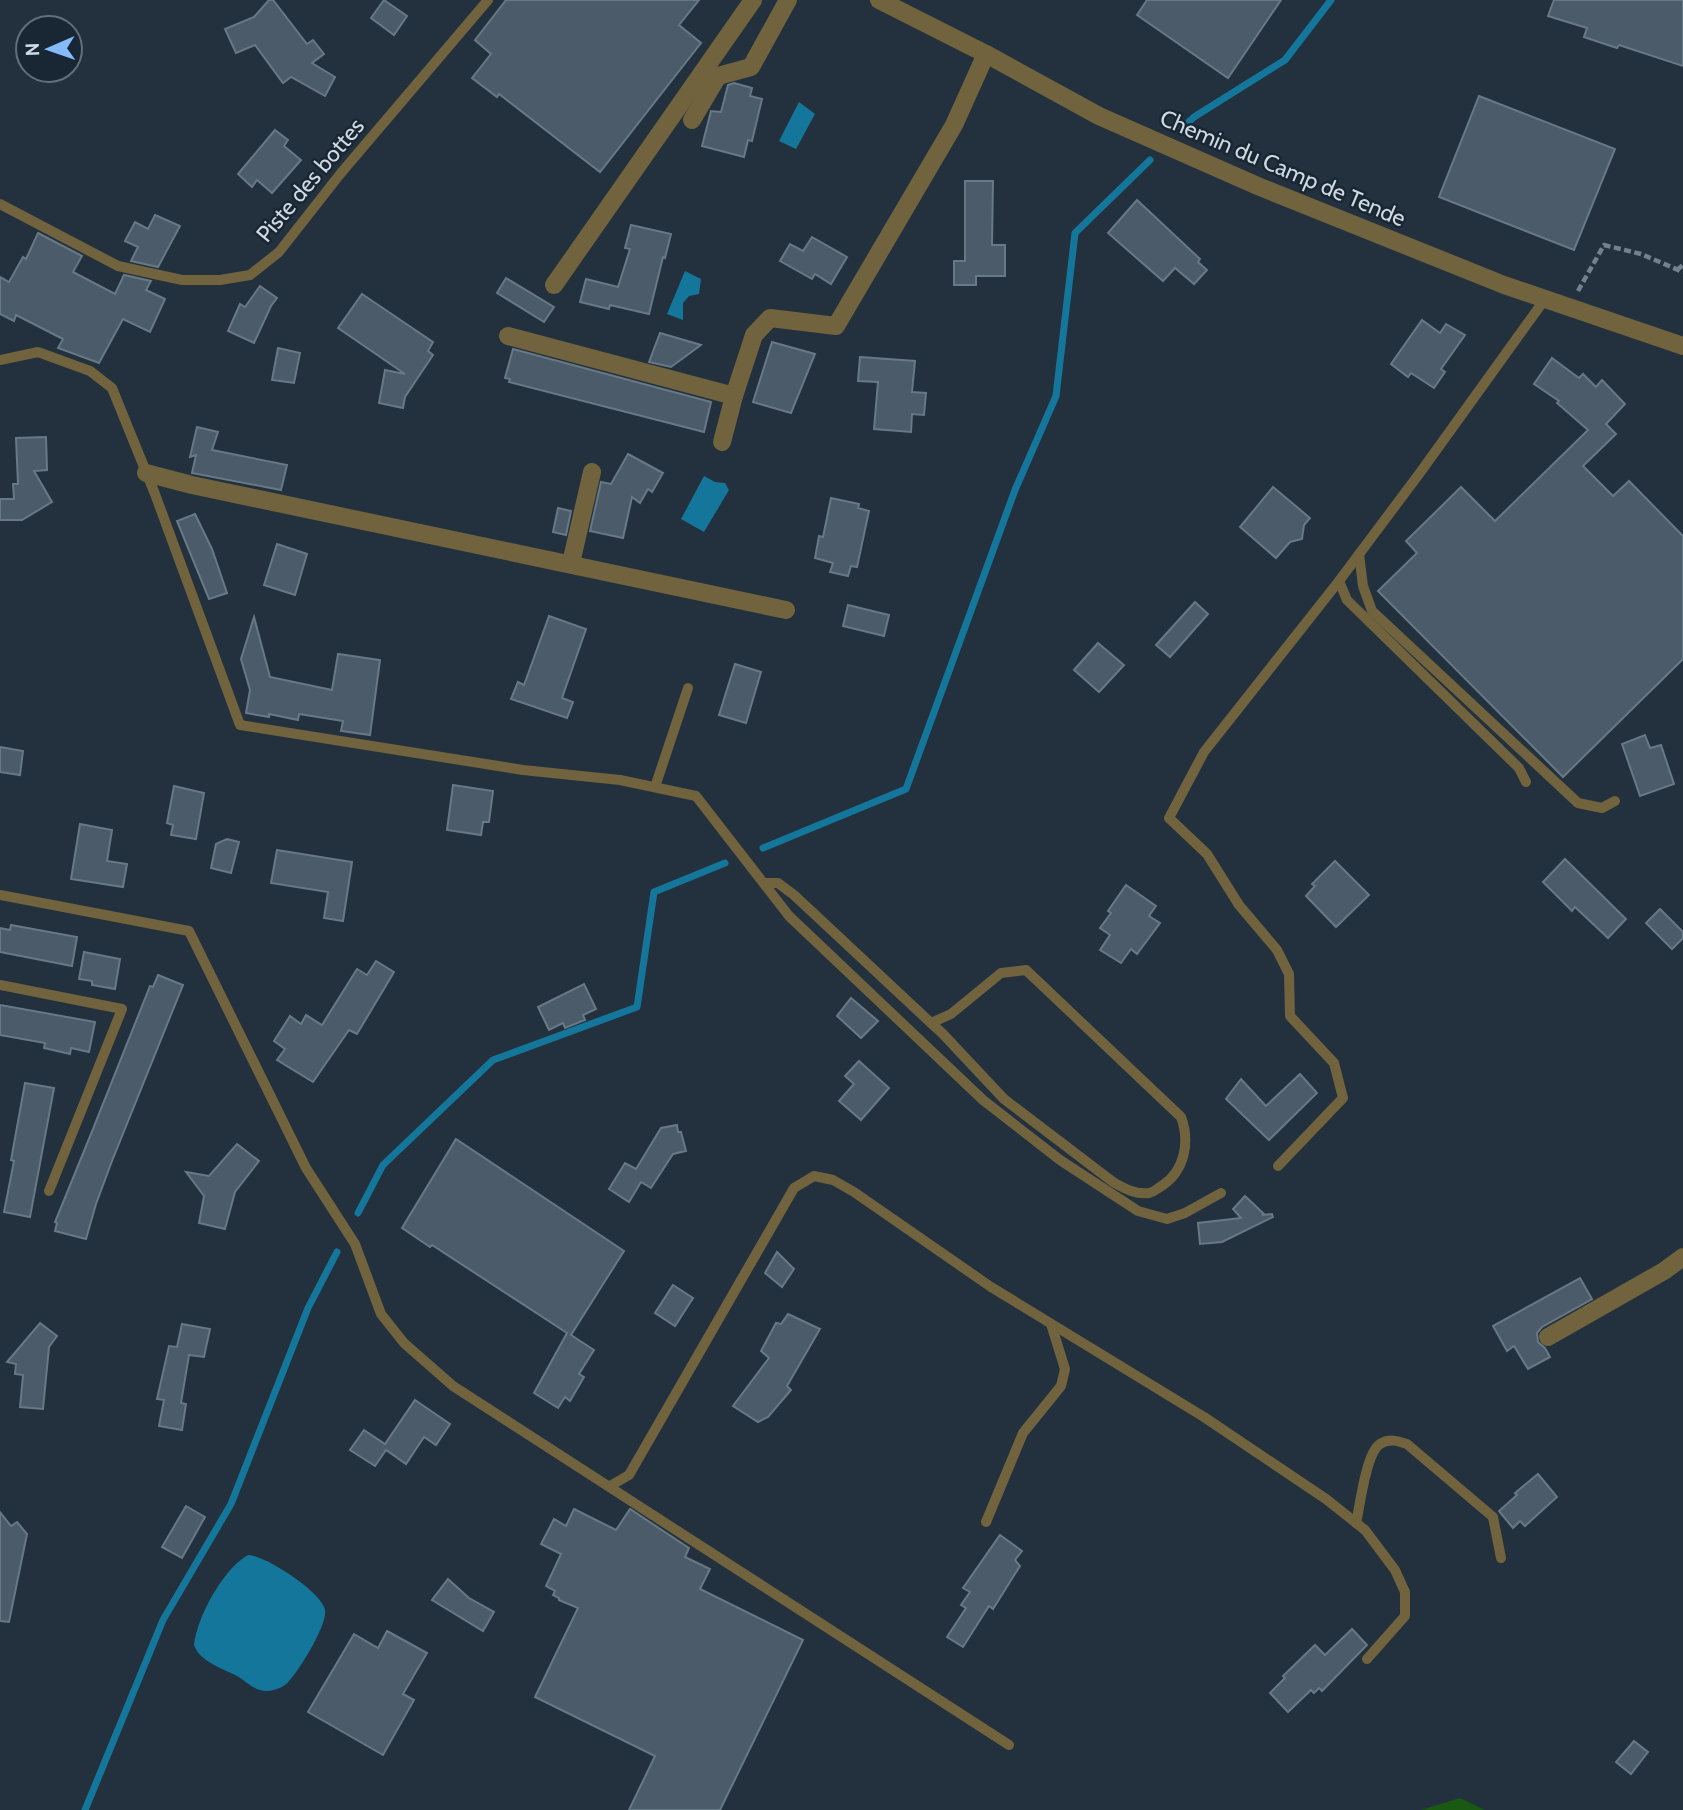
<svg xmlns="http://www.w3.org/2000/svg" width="1683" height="1810" font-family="Cabin,sans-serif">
	<rect width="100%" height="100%" fill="#22313d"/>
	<!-- green -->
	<polygon fill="#195912" points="1460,1798 1485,1810 1421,1810"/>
	<!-- water -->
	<g fill="#14769b">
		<polygon points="799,102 815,114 796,149 779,141"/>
		<polygon points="685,271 701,279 699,294 689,296 683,303 683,320 667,314"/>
		<polygon points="704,476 715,482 725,483 729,490 704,532 681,519"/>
		<path d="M248,1555C265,1555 322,1592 325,1610C328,1624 297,1675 285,1685C279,1689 272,1691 265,1691C253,1690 246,1681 237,1676C222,1668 200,1662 194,1645C197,1617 223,1569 248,1555Z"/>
	</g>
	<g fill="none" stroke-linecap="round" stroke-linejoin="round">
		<!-- stream -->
		<g stroke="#14769b" stroke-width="7">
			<polyline points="1182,128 1194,117 1285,60 1331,0"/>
			<polyline points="763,848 906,789 1015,490 1056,396 1075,233 1150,160"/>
			<polyline points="358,1213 383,1165 493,1060 637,1007 654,892 725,863"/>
			<polyline points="85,1810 163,1620 231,1504 308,1308 337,1252"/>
		</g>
	</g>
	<!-- building -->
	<g fill="#4b5b69" stroke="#677886" stroke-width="2">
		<polygon points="269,0 273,0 307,44 313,40 324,54 312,63 335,77 325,96 291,77 283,83 255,45 236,53 225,29 254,17"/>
		<polygon points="384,0 407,16 394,35 371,18"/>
		<polygon points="506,0 699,0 679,25 701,43 600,172 499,94 497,97 472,78 491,54 475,40"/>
		<polygon points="1147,0 1281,0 1228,78 1137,15"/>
		<polygon points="1554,0 1683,0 1683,66 1619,45 1617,48 1584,37 1587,28 1548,16"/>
		<polygon points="734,83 752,88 750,96 762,99 752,141 748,140 744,157 702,146 711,111 721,112 728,85"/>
		<polygon points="1479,96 1615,149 1574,250 1439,197"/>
		<polygon points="275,130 288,140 284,146 301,160 272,193 257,180 252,187 238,174"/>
		<polygon points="965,181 993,181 992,245 1005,245 1005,276 976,276 976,285 954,285 954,261 965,261"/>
		<polygon points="1137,200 1200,259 1198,262 1207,270 1194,284 1175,268 1163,281 1108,233"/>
		<polygon points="155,215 180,226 158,267 131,261 138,247 125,241 135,222 148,229"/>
		<polygon points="631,225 671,234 665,258 663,257 649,314 610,305 609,309 580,302 586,279 618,287 630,249 625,248"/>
		<polygon points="38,233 82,256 73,272 115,294 124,275 151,281 146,290 165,299 150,332 123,319 99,363 58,348 63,339 16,315 14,321 0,314 0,277 9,282 23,257 26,259"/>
		<polygon points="812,237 847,257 831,284 815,274 812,279 780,261 790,244 803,251"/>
		<polygon points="506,278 554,307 544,322 497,293"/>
		<polygon points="260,286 277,298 271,306 254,343 228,331 240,304 245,307"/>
		<polygon points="362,294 433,342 428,351 433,355 405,397 403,408 379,403 385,370 405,374 338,328"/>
		<polygon points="1422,320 1440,333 1446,324 1465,335 1441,369 1445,372 1434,388 1411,373 1408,377 1391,364"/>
		<polygon points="660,333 701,345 671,367 649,362"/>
		<polygon points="772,342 815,354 791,413 753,402"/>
		<polygon points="278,348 300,353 294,383 272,380"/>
		<polygon points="513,349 711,402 704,432 509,382 510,379 505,378"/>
		<polygon points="860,357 915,361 912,392 926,393 924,415 912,414 911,432 874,429 878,382 858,381"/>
		<polygon points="1552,358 1579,378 1583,374 1596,387 1602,380 1625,404 1606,424 1616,434 1583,466 1613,496 1629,481 1683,536 1683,659 1563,777 1378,591 1417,553 1406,541 1461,487 1495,521 1588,430 1557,403 1559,401 1534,384"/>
		<polygon points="197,427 218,432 212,450 287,465 281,490 192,473 196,455 190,457"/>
		<polygon points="46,437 47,470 34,471 52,502 22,520 0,520 0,499 14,499 13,484 18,484 16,438"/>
		<polygon points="628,454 663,473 652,492 648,489 640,503 632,497 623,538 590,531 601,482 611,484"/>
		<polygon points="1273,487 1310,518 1304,525 1302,539 1290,542 1276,558 1240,527"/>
		<polygon points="831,498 859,504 858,508 869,511 857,567 851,566 848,576 830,572 833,563 815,558 819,536 823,537"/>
		<polygon points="558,508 571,511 566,535 553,532"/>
		<polygon points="195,514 212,549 227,593 209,599 177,521"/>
		<polygon points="277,544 307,554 295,595 264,585"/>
		<polygon points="1195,602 1208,614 1170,657 1156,645"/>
		<polygon points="848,605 889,615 884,636 843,626"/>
		<polygon points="549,616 586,629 562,698 573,702 567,718 511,699 518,682 524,685"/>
		<polygon points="254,617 270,677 332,690 338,654 380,660 370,735 341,731 343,721 299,714 298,720 269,714 269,717 246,713 250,690 241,659"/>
		<polygon points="1098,643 1124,665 1099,692 1074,670"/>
		<polygon points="735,664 761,672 746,723 719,715"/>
		<polygon points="1645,735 1650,748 1661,745 1674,784 1640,796 1622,744"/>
		<polygon points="0,747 23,751 20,775 0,772"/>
		<polygon points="453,785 493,791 489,822 483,822 481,835 447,830"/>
		<polygon points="174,786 204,793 196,839 171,835 173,825 167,823"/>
		<polygon points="80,824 112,830 107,861 127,864 123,887 71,879"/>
		<polygon points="227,839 239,842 231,873 211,868 216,844"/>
		<polygon points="277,850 352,862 343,921 324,918 328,892 271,883"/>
		<polygon points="1565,859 1626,919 1608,938 1575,907 1572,911 1543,882"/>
		<polygon points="1335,861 1369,895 1336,927 1306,896 1315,886 1312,884"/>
		<polygon points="1126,885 1156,906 1149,916 1160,923 1137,954 1131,949 1121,963 1100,950 1110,935 1100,928 1111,913 1108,911"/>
		<polygon points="1660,909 1683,932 1683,938 1672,949 1646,923"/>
		<polygon points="11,925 77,937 72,966 0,952 0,928 10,930"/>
		<polygon points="84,952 120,959 115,989 92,985 92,981 79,979"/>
		<polygon points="376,961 394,972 357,1034 349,1030 313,1082 277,1060 285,1049 274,1041 290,1016 301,1024 306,1015 322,1025 357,969 367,975"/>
		<polygon points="158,975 183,985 112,1161 96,1204 86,1239 55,1231 57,1223 55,1222 93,1129 150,986 153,987"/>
		<polygon points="584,984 596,1009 583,1015 585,1020 565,1028 563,1023 549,1030 538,1007"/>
		<polygon points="851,998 878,1021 861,1038 837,1016"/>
		<polygon points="0,1005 95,1022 89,1052 71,1048 70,1054 44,1048 45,1043 0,1035"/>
		<polygon points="859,1061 889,1088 861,1120 839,1101 854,1084 845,1076"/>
		<polygon points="1300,1074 1317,1093 1269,1140 1226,1099 1241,1079 1266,1106"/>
		<polygon points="25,1083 54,1088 30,1217 4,1212 14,1161 11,1160"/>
		<polygon points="677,1125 678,1132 681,1132 686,1151 673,1154 651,1188 641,1182 629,1202 609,1189 625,1163 636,1169 661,1128"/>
		<polygon points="456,1139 624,1251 571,1335 594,1350 579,1374 584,1377 570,1401 565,1397 558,1408 534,1393 567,1333 432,1245 430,1247 402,1228"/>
		<polygon points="237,1144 259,1161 235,1192 225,1229 199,1223 204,1196 186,1172 209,1176"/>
		<polygon points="1245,1196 1264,1214 1262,1215 1272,1214 1273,1217 1222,1242 1200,1244 1198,1223 1241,1218 1233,1209"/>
		<polygon points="777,1252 794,1269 782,1287 765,1273"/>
		<polygon points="1580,1278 1592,1299 1542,1327 1537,1333 1538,1342 1545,1348 1550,1357 1528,1369 1514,1346 1507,1351 1493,1326"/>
		<polygon points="673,1285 693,1298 675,1326 655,1313"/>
		<polygon points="788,1314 820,1329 787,1386 791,1390 768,1417 758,1422 733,1406 769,1358 761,1351 776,1323 781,1324"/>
		<polygon points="40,1323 57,1336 49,1347 43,1409 20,1407 23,1375 15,1374 16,1364 7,1362"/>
		<polygon points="182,1324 210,1329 204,1357 189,1355 181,1403 186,1404 182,1430 159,1426 164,1400 157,1399 169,1346 177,1347"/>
		<polygon points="415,1400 450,1424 436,1445 424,1437 406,1464 386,1450 375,1466 350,1450 364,1430 385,1444"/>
		<polygon points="1538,1474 1557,1497 1525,1526 1520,1521 1513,1528 1499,1511 1517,1495 1515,1493"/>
		<polygon points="186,1506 205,1517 182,1558 162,1547"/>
		<polygon points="574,1509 616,1530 630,1509 689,1548 685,1557 710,1569 700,1589 803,1640 720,1810 629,1810 655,1756 535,1697 578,1608 559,1600 559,1598 553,1595 555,1591 546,1586 561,1554 541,1544 554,1519 566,1526"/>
		<polygon points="0,1512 11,1526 17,1522 27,1534 9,1622 0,1621"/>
		<polygon points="1000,1535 1022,1551 1015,1560 1020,1566 993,1609 989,1606 963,1647 947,1637 966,1608 961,1605 970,1592 963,1588"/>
		<polygon points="448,1579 469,1598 494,1612 483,1631 432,1600"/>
		<polygon points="1352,1629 1367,1645 1322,1691 1319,1688 1314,1693 1311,1690 1288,1712 1270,1693 1285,1678 1283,1676 1315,1645 1325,1655"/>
		<polygon points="387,1631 427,1653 403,1694 414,1700 383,1755 308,1712 354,1634 378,1648"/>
		<polygon points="1634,1741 1648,1752 1631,1774 1616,1762"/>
	</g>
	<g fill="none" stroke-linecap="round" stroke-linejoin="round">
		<!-- path -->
		<g stroke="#74808b" stroke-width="4.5" stroke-dasharray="7 3.5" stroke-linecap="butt">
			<polyline points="1677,270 1683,265"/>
			<polyline points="1578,291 1604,245 1641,254 1683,272"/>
		</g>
		<!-- service -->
		<g stroke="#70633d" stroke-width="10">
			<polyline points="0,204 118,266 182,280 220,280 250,275 279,252 341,173 488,0"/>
			<polyline points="0,360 38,352 90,371 112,388 155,494 240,725 523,770 620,780 696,796 789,916 983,1100 1060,1160 1138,1211 1167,1219 1185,1213 1221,1193"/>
			<polyline points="1359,554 1363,586 1372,611 1578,803 1602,808 1615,801"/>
			<polyline points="1339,581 1347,600 1519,768 1526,782"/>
			<polyline points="655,787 688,688"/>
			<path d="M765,883H778L794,895L931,1023L942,1033L1004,1099L1113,1182C1124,1188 1135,1195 1149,1193C1154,1192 1158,1188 1163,1185C1185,1170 1190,1141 1181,1117L1026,970L1001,973L951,1014L931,1023"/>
			<polyline points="0,895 189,931 306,1168 355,1244 381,1314 404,1343 453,1386 1009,1745"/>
			<polyline points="0,985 122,1009 49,1191"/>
			<polyline points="1278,1166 1343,1098 1334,1063 1290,1016 1289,974 1277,950 1239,905 1207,854 1169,818 1204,752 1339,581 1422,470 1545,299"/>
			<polyline points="610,1486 629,1475 794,1188 814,1176 833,1180 854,1192 991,1287 1204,1417 1326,1499 1365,1530 1395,1570 1405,1592 1405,1616 1367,1659"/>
			<polyline points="986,1522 1023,1433 1061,1386 1065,1369 1051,1324"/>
			<path d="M1356,1523C1360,1506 1366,1453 1380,1444C1389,1438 1398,1441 1407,1444L1493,1517L1501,1558"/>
		</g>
		<!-- minor -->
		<g stroke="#70633d" stroke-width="18">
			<polyline points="879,0 986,54 1099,116 1260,187 1504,285 1683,346"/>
			<polyline points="692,120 718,76 751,67 788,0"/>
			<polyline points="554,285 753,0"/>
			<polyline points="508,336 734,396 754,335 770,318 836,326 954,125 986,54"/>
			<polyline points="722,442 734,396"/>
			<polyline points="146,473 192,485 786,610"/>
			<polyline points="571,563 592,472"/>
			<polyline points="1548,1337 1664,1271 1683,1257"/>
		</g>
	</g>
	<g text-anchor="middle" stroke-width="5" stroke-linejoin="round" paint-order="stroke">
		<!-- street labels -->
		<g font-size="23" fill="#d1dae2" stroke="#182733">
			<text transform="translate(1283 168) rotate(23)" y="8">Chemin du Camp de Tende</text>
			<text transform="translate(310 180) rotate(-50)" y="8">Piste des bottes</text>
		</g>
	</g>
	<!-- north arrow -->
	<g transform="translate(49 49) rotate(268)"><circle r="33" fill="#182733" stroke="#626f79" stroke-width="2"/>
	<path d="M0-5L12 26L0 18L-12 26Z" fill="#85bbfb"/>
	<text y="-10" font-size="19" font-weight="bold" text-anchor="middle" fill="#d1dae2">N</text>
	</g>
</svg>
